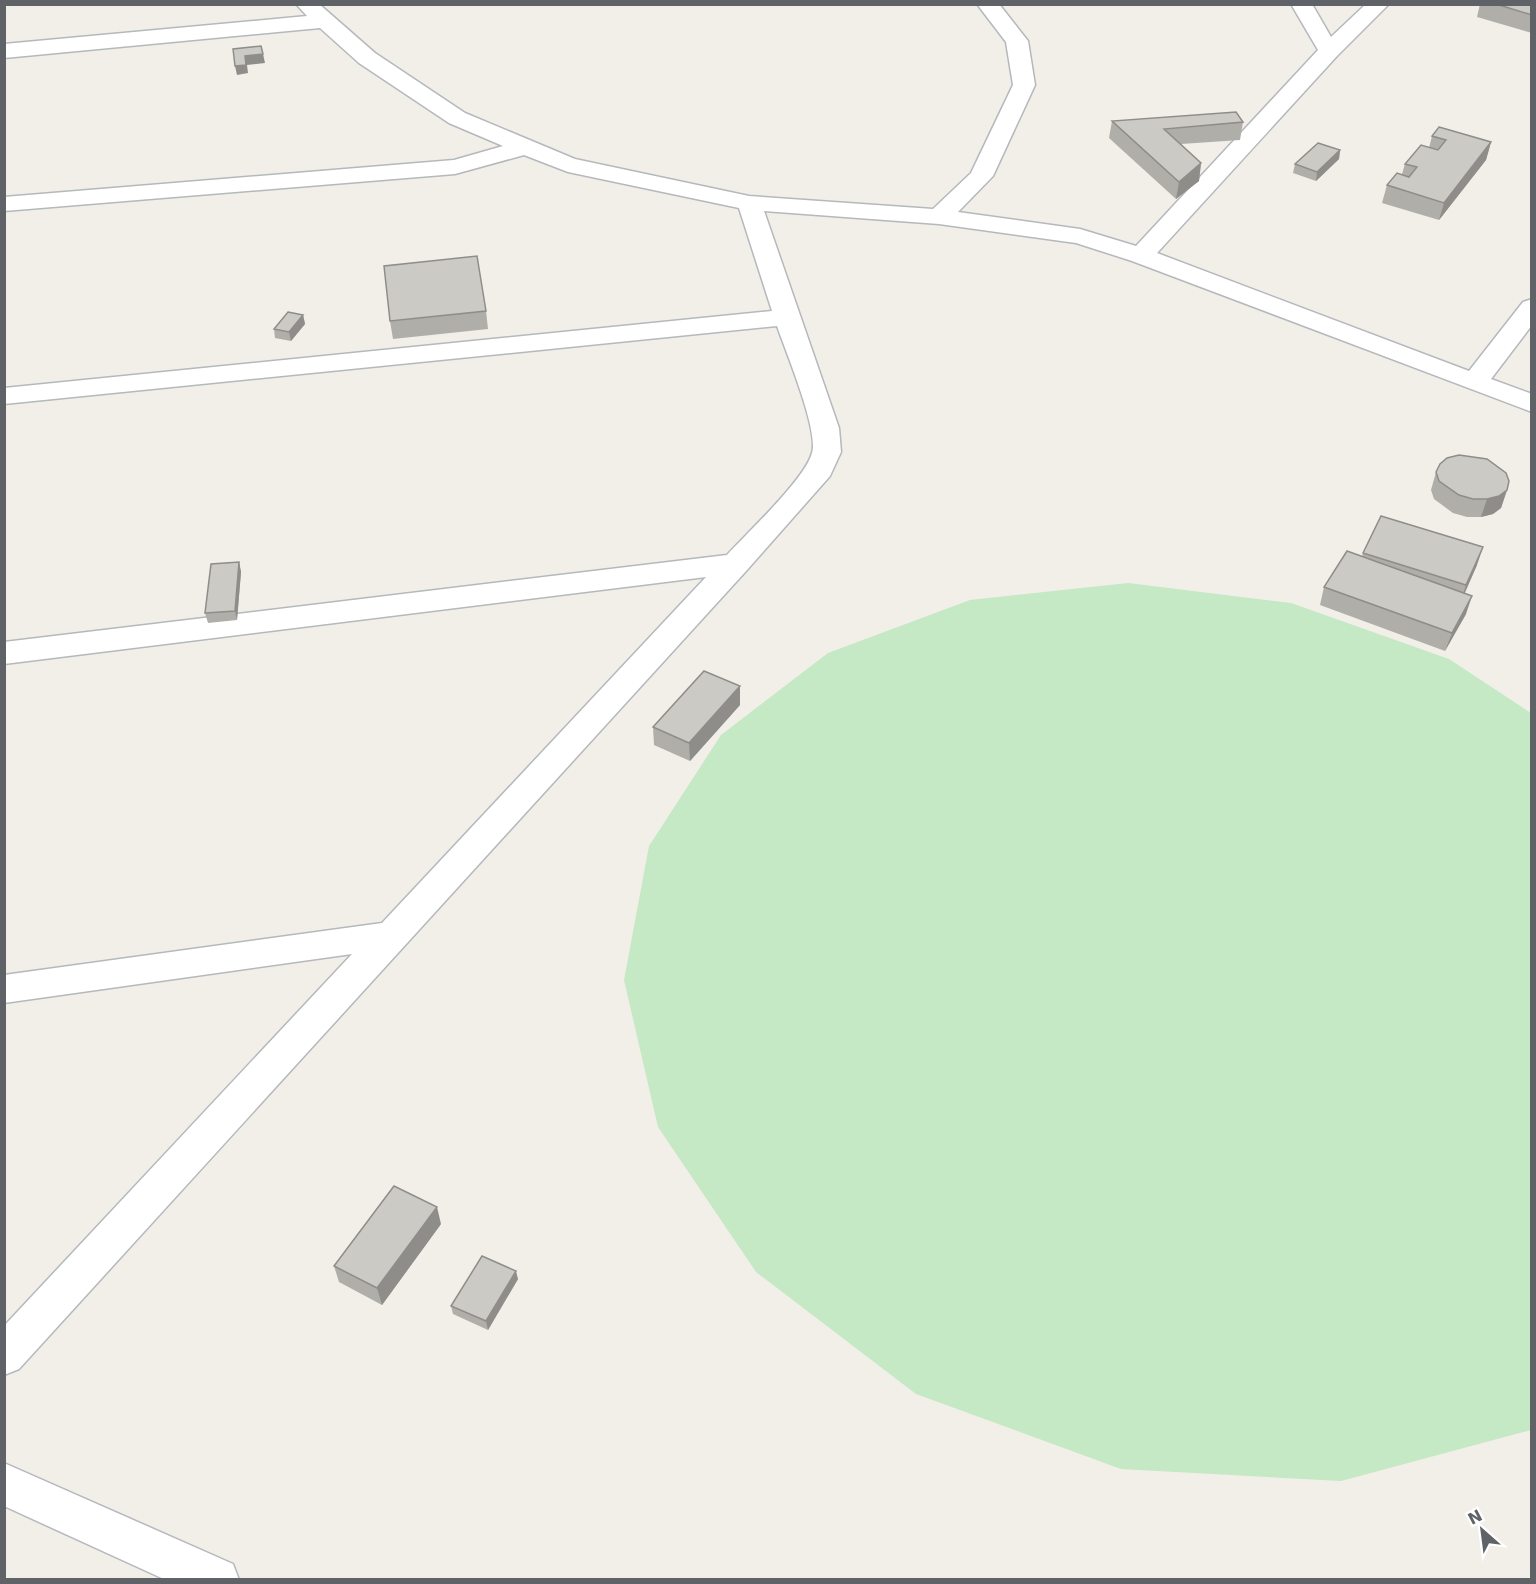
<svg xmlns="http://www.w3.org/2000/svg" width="1536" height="1584" font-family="'DejaVu Sans',sans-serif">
	<rect width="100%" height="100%" fill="#f1efe8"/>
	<!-- green -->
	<polygon fill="#c5e8c5" points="1128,583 1291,603 1449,659 1531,713 1531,1430 1341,1481 1121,1469 916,1394 756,1272 658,1127 624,980 649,846 721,735 828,653 970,600"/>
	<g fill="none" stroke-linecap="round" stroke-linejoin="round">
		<!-- minor casing -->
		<g stroke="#b5b8bc" stroke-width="3">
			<g id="minor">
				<path d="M296,4H319L375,53L465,113L575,159L749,196L933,209L971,173L1013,85L1006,42L977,4H999L1028,41L1035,85L993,176L958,212L1080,229L1136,246L1318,50L1291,4H1312L1331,37L1366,4H1389L1337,56L1157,253L1469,371L1523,302L1532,299V325L1491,379L1532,394V412L1132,261L1076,243L939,224L764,211L839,428L841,452L830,476L747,570L19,1369L4,1375V1326L352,954L4,1003V975L382,923L706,577L4,664V642L727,555C747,533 805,479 812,453C819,431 786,352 777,326L4,404V388L772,311L739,208L568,172L524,155L455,174L4,211V197L454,160L503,146L449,123L359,63L320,28L4,58V44L307,16Z"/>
				<polygon points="4,1463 233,1564 239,1580 166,1580 4,1506"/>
			</g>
		</g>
		<!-- minor -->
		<use href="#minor" fill="#fff" fill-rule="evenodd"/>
	</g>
	<!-- wall -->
	<g fill="#afaea9">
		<polygon points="1480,4 1532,4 1532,33 1477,17"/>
		<polygon points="1112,121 1243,122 1240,140 1181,144 1201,163 1199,181 1176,199 1109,138"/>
		<polygon points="1432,136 1491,142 1486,160 1439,220 1382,203 1387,185 1402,174 1405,164 1429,148"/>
		<polygon points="1340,150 1339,159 1316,181 1293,173 1295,164"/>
		<polygon points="486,311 488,329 393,339 390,321"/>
		<polygon points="303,315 305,324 291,341 275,338 274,329"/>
		<polygon points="1436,472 1507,490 1501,508 1493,514 1481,517 1467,517 1453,513 1434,499 1431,490"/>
		<polygon points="1363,553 1477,565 1465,593 1466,614 1445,651 1320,605 1324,587 1362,557"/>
		<polygon points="239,562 241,572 237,620 208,623 205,613"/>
		<polygon points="740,686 740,705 690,761 654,745 653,727"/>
		<polygon points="441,1224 382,1305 339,1282 334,1266"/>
		<polygon points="518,1279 488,1330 453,1314 451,1306"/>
	</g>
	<!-- shaded-wall -->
	<g fill="#8f8d8a">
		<polygon points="263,54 265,63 247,65 248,73 237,75 235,66 245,56"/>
		<polygon points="1491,142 1486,160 1439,220 1444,203"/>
		<polygon points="1340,150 1339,159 1316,181 1317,172"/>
		<polygon points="1201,163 1199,181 1176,199 1179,182"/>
		<polygon points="303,315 305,324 291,341 289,332"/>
		<polygon points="1507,490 1501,508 1493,514 1481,517 1487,499"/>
		<polygon points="1483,547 1477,565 1460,603 1466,585"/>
		<polygon points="239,562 241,572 237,620 235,611"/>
		<polygon points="1472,596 1466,614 1445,651 1452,633"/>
		<polygon points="740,686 740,705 690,761 689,743"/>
		<polygon points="437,1207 441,1224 382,1305 377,1288"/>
		<polygon points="516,1271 518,1279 488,1330 486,1321"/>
	</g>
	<!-- building -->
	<g fill="#cccac5" stroke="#8f8d8a" stroke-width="1.5">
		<polygon points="1496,4 1532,4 1532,15"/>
		<polygon points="261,46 263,54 245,56 246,65 235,66 233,49"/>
		<polygon points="1236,112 1243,122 1164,129 1201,163 1179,182 1112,121"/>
		<polygon points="1439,127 1491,142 1444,203 1387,185 1397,173 1409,177 1417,167 1405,164 1421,145 1438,150 1446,140 1432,136"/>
		<polygon points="1318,143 1340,150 1317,172 1295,164"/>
		<polygon points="477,256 486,311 390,321 384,266"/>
		<polygon points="288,312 303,315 289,332 274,329"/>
		<polygon points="1459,455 1487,459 1506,473 1509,481 1507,490 1499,496 1487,499 1473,499 1459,495 1439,481 1436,472 1440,464 1447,458"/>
		<polygon points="1381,516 1483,547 1466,585 1363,553"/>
		<polygon points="1347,551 1472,596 1452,633 1324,587"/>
		<polygon points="239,562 235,611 205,613 211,564"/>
		<polygon points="704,671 740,686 689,743 653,727"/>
		<polygon points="394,1186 437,1207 377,1288 334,1266"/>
		<polygon points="482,1256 516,1271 486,1321 451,1306"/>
	</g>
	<!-- border -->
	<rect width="1536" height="1584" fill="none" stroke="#5f6368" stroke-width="12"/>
	<!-- north arrow -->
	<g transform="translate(1482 1530) rotate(332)" stroke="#ffffff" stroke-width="4.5" paint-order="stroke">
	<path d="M0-4.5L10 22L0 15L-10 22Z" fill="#5f6368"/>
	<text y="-9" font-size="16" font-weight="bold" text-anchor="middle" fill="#5f6368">N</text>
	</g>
</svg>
